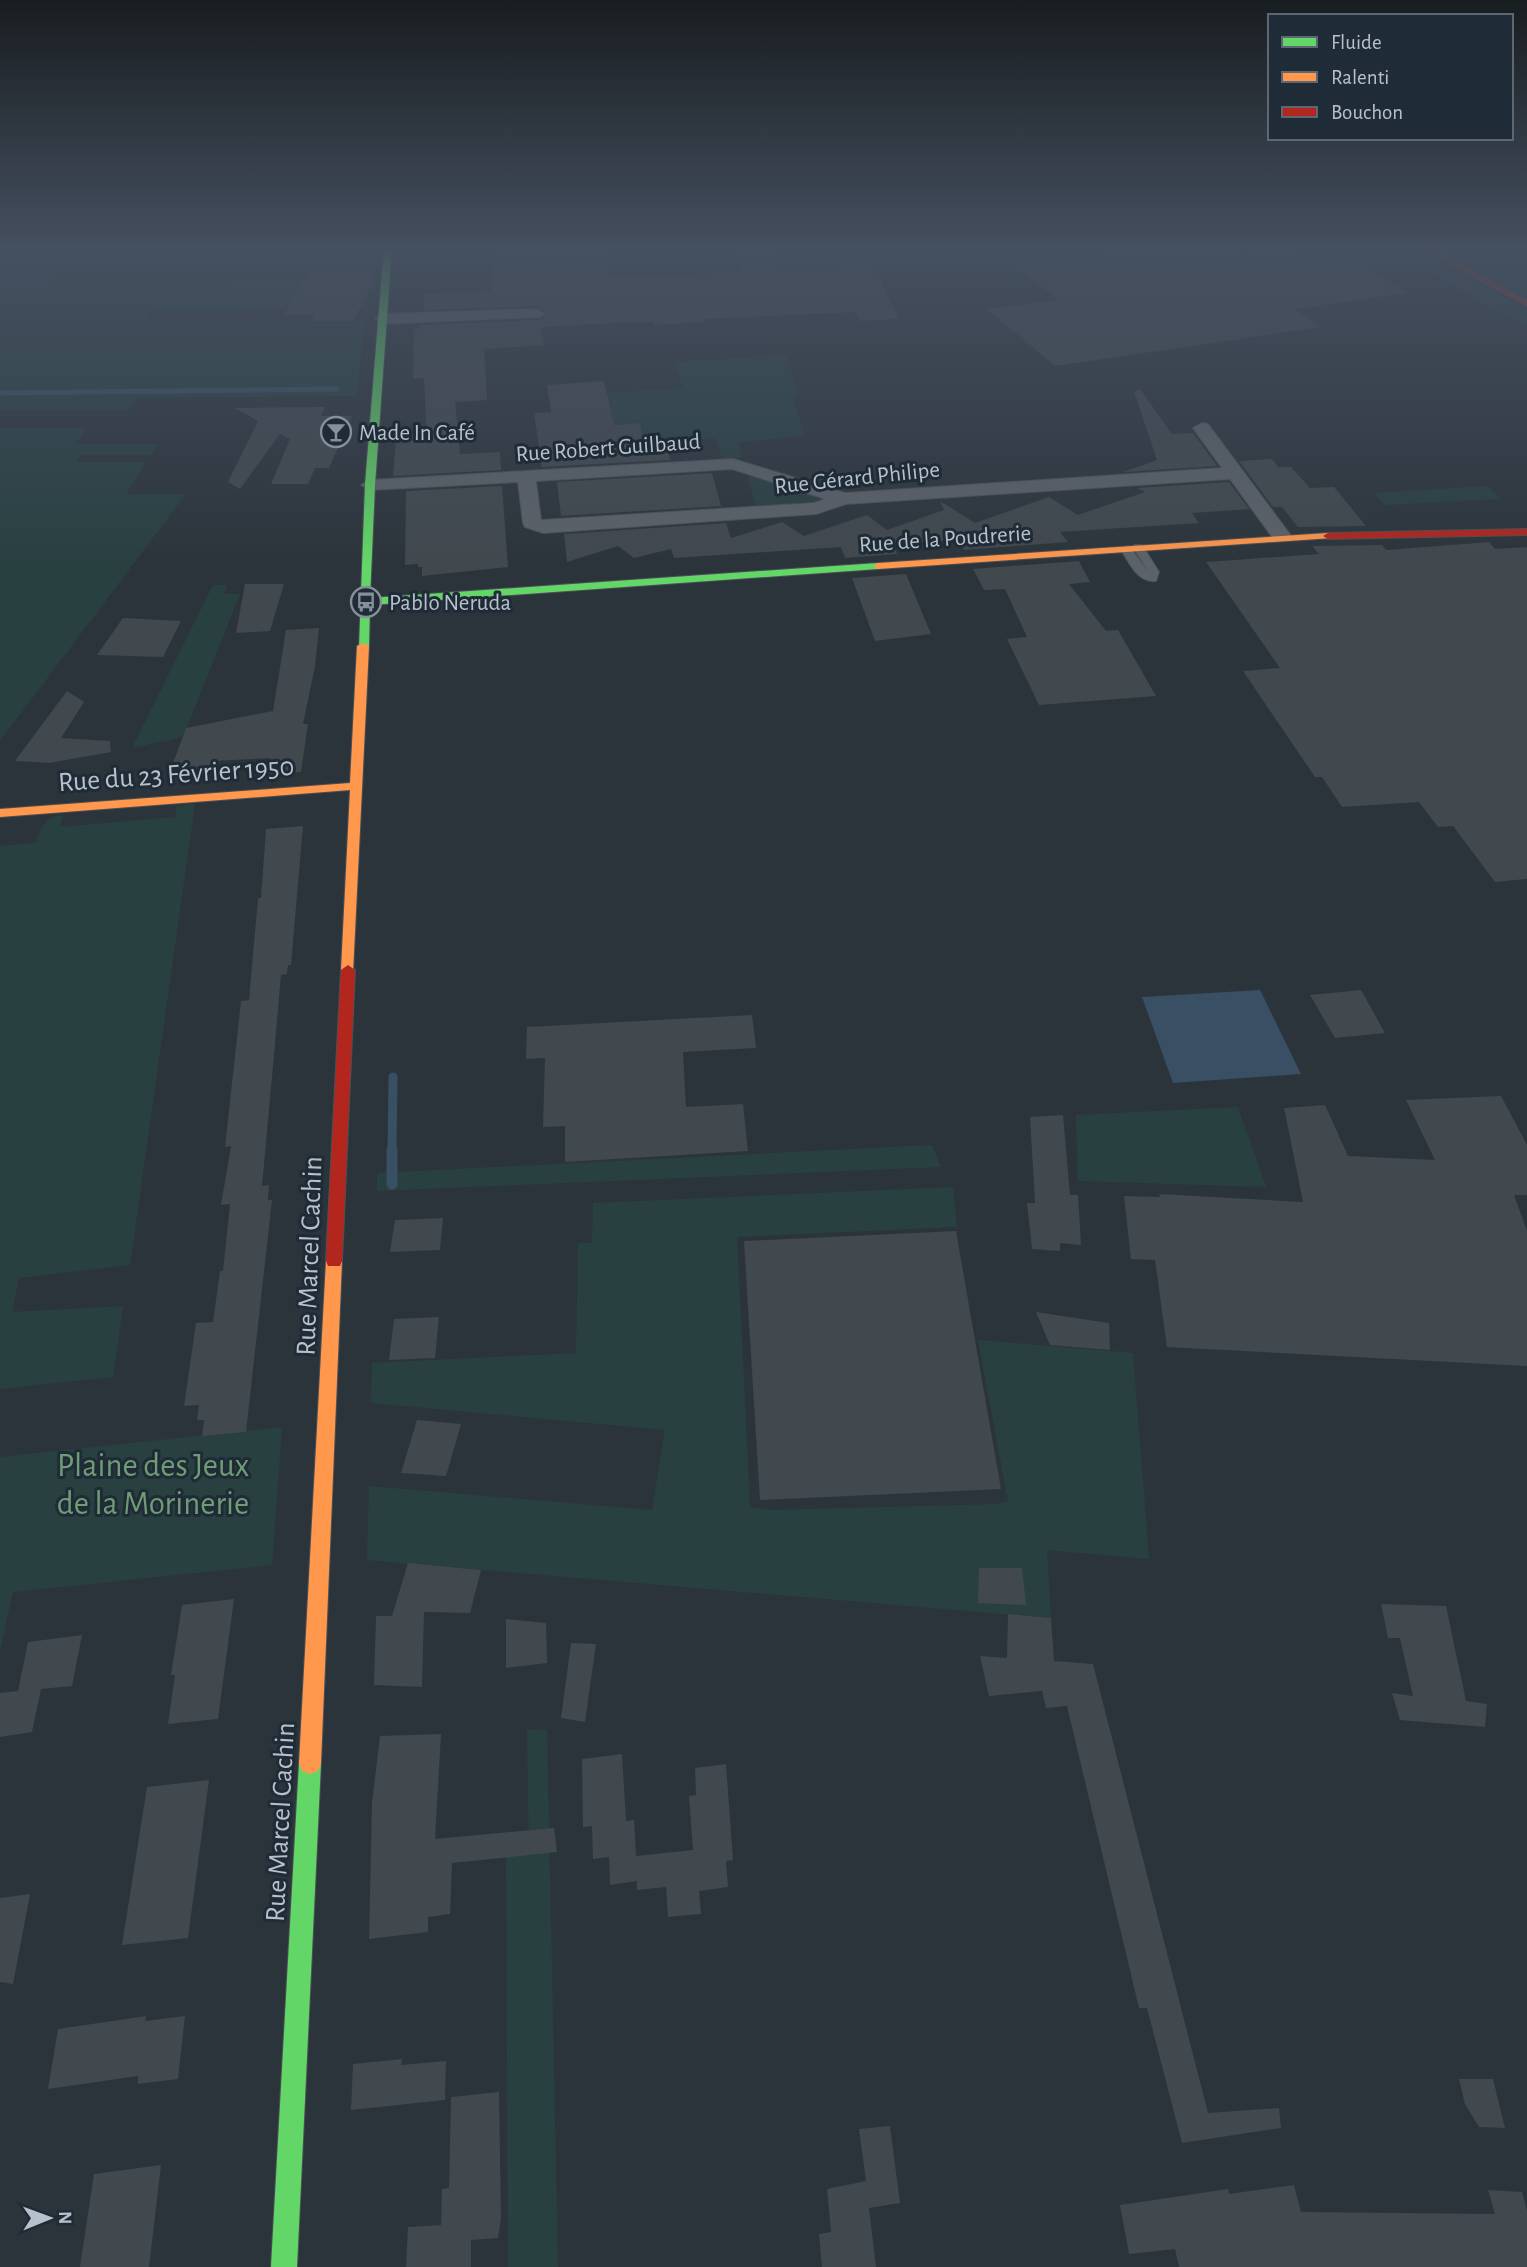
<svg xmlns="http://www.w3.org/2000/svg" width="1527" height="2267" font-family="'Alegreya Sans',sans-serif">
	<rect width="100%" height="100%" fill="#2c343b"/>
	<!-- green -->
	<g fill="#294041">
		<polygon points="0,247 81,247 52,283 367,278 365,308 151,311 145,323 364,322 357,396 137,398 129,410 0,410"/>
		<polygon points="1384,247 1413,247 1527,310 1527,327"/>
		<polygon points="1433,247 1454,247 1527,281 1527,299"/>
		<polygon points="1460,247 1505,247 1527,257 1527,278"/>
		<polygon points="786,355 799,395 792,396 805,436 739,442 741,457 722,459 716,438 643,443 639,423 594,426 560,396 683,388 676,362"/>
		<polygon points="0,428 86,428 76,444 158,444 152,455 81,455 77,462 146,462 126,494 186,494 0,741"/>
		<polygon points="753,475 819,496 818,503 761,508 755,504 748,479"/>
		<polygon points="1487,486 1501,499 1385,505 1374,493"/>
		<polygon points="213,585 227,585 224,594 240,594 183,737 132,748"/>
		<path d="M195,804L130,1265L19,1278L12,1312L123,1306L113,1377L0,1389V846L36,843C42,827 44,817 63,815L60,827L175,817L177,806Z"/>
		<polygon points="1238,1107 1266,1187 1078,1181 1076,1115"/>
		<polygon points="932,1145 941,1167 377,1191 377,1173"/>
		<polygon points="953,1187 957,1227 737,1237 750,1507 770,1510 997,1504 1008,1501 978,1340 1133,1353 1149,1559 1047,1550 1051,1618 367,1560 369,1486 652,1510 665,1430 371,1403 372,1363 576,1353 578,1243 592,1243 593,1203"/>
		<polygon points="282,1427 272,1565 13,1592 0,1651 0,1457"/>
		<polygon points="547,1729 558,2267 508,2267 506,1857 529,1854 527,1730"/>
	</g>
	<!-- water -->
	<polygon fill="#394f64" points="1260,990 1301,1074 1173,1083 1142,997"/>
	<g fill="none" stroke-linecap="round" stroke-linejoin="round">
		<!-- stream-far2 -->
		<polyline stroke="#394f64" stroke-width="5" points="0,393 337,389"/>
		<!-- stream-far1 -->
		<polyline stroke="#394f64" stroke-width="9" points="392,1152 393,1077"/>
		<!-- stream -->
		<polyline stroke="#394f64" stroke-width="11" points="392,1184 392,1150"/>
	</g>
	<!-- building -->
	<g fill="#41484e">
		<polygon points="492,247 539,247 539,252 607,250 610,277 741,272 736,247 774,247 780,270 874,266 899,319 860,321 856,312 704,319 705,322 654,325 654,322 633,322 541,327 544,345 484,349 487,400 455,402 460,454 500,452 501,470 393,476 396,441 427,440 424,378 413,379 414,329 419,329 419,325 541,320 546,316 543,309 536,306 424,310 425,294 491,291"/>
		<polygon points="1152,247 1229,247 1239,254 1290,248 1319,264 1353,260 1409,293 1295,309 1322,327 1055,366 987,309 1059,300 1013,265"/>
		<polygon points="363,269 374,270 373,283 353,321 311,321 314,314 284,315 309,270"/>
		<polygon points="604,381 614,425 640,423 644,447 667,446 670,460 542,467 534,413 551,412 547,385"/>
		<polygon points="1140,389 1172,434 1193,433 1217,466 1124,472 1157,460 1134,392"/>
		<polygon points="325,407 321,416 352,416 329,468 315,468 308,484 271,484 290,439 280,434 240,489 228,482 258,421 235,408"/>
		<polygon points="1272,459 1278,467 1291,467 1310,488 1334,487 1366,526 1298,527 1282,507 1273,507 1239,461"/>
		<polygon points="712,473 721,506 561,516 557,482"/>
		<polygon points="1229,482 1249,509 1192,513 1199,523 1060,532 1068,542 964,550 958,539 936,541 893,544 897,554 845,558 841,547 674,558 671,549 634,558 618,546 567,562 564,534 726,523 731,538 782,522 804,536 867,515 887,530 944,510 940,501 975,523 1049,497 1078,515 1145,492 1138,488"/>
		<polygon points="502,486 508,567 422,576 422,567 418,567 418,564 405,565 406,491"/>
		<polygon points="1489,542 1495,549 1527,547 1527,879 1495,882 1453,826 1438,827 1419,802 1342,807 1322,777 1315,777 1243,671 1280,668 1206,562 1319,554 1312,546 1382,545 1386,550"/>
		<polygon points="1079,561 1090,582 1069,584 1106,631 1118,630 1156,696 1039,705 1007,639 1027,637 1005,589 984,590 973,569"/>
		<polygon points="906,574 931,634 875,641 852,578"/>
		<polygon points="245,584 284,584 270,631 236,633"/>
		<polygon points="123,618 181,621 163,657 97,655"/>
		<polygon points="319,628 315,666 303,724 308,724 301,772 267,775 270,758 215,761 214,766 171,769 186,728 273,711 286,630"/>
		<polygon points="67,691 84,702 61,738 110,741 111,752 49,763 15,761"/>
		<polygon points="303,826 291,965 288,965 287,974 281,975 274,1055 262,1186 269,1185 268,1200 272,1200 246,1432 202,1436 204,1420 197,1420 199,1405 184,1406 196,1323 213,1322 220,1271 223,1271 230,1204 221,1205 231,1146 225,1147 241,1001 249,1000 258,898 261,898 266,829"/>
		<polygon points="1361,990 1385,1033 1335,1038 1310,995"/>
		<polygon points="752,1015 756,1048 683,1052 686,1107 743,1104 748,1151 565,1162 565,1126 543,1127 545,1058 526,1059 527,1027"/>
		<polygon points="1501,1096 1527,1145 1527,1195 1514,1195 1527,1231 1527,1366 1167,1347 1155,1260 1131,1259 1124,1196 1160,1197 1159,1194 1303,1202 1284,1108 1325,1105 1348,1156 1435,1160 1406,1100"/>
		<polygon points="1063,1115 1070,1195 1078,1195 1081,1245 1060,1243 1060,1251 1032,1249 1027,1203 1035,1203 1030,1117"/>
		<polygon points="443,1218 440,1250 390,1252 395,1220"/>
		<polygon points="956,1231 1001,1489 760,1500 744,1241"/>
		<polygon points="1036,1312 1109,1323 1110,1350 1050,1345"/>
		<polygon points="439,1317 435,1358 389,1360 394,1319"/>
		<polygon points="417,1420 461,1424 446,1476 401,1473"/>
		<polygon points="408,1563 481,1570 470,1613 424,1612 422,1687 374,1685 376,1616 392,1616"/>
		<polygon points="979,1568 1022,1568 1026,1605 978,1603"/>
		<polygon points="234,1599 218,1719 168,1724 175,1675 171,1675 182,1605"/>
		<polygon points="1381,1604 1446,1606 1466,1701 1487,1704 1485,1727 1400,1720 1392,1693 1413,1696 1400,1638 1388,1638"/>
		<polygon points="1008,1614 1051,1618 1054,1661 1093,1664 1208,2113 1279,2108 1281,2128 1182,2143 1147,2008 1139,2008 1067,1706 1046,1708 1042,1691 989,1696 980,1656 1007,1658"/>
		<polygon points="506,1619 546,1623 547,1663 506,1668"/>
		<polygon points="82,1635 72,1686 41,1689 32,1732 0,1737 0,1693 18,1691 28,1642"/>
		<polygon points="571,1643 596,1644 585,1722 561,1718"/>
		<polygon points="441,1734 435,1839 554,1828 557,1852 452,1863 450,1914 428,1917 428,1932 369,1939 372,1803 380,1736"/>
		<polygon points="622,1754 626,1821 634,1820 636,1856 693,1850 689,1796 696,1795 695,1768 726,1764 733,1860 726,1861 728,1887 699,1891 701,1914 668,1917 666,1887 637,1890 637,1881 610,1885 609,1857 593,1859 592,1826 583,1827 582,1759"/>
		<polygon points="209,1780 188,1938 122,1945 147,1787"/>
		<polygon points="30,1894 13,1984 0,1982 0,1898"/>
		<polygon points="146,2016 145,2021 185,2016 178,2079 138,2084 138,2076 48,2089 58,2029"/>
		<polygon points="402,2059 401,2065 446,2061 445,2100 351,2110 353,2064"/>
		<polygon points="1459,2079 1493,2079 1505,2128 1479,2127 1465,2104"/>
		<polygon points="499,2092 501,2218 498,2238 471,2240 471,2267 406,2267 408,2227 441,2225 442,2189 449,2188 451,2097"/>
		<polygon points="890,2126 900,2203 869,2208 876,2267 822,2267 819,2234 831,2232 827,2189 866,2181 859,2129"/>
		<polygon points="161,2165 149,2267 80,2267 94,2174"/>
		<polygon points="1294,2185 1301,2212 1495,2214 1488,2190 1522,2192 1527,2210 1527,2267 1179,2267 1175,2249 1129,2254 1120,2205 1228,2189 1229,2194"/>
	</g>
	<g fill="none" stroke-linecap="round" stroke-linejoin="round">
		<!-- lane casing -->
		<g stroke="#4a5055" stroke-width="2">
			<path id="lane" d="M1134,545H1142L1159,572L1156,581C1137,583 1129,562 1120,548L1129,546L1149,573L1133,547Z"/>
		</g>
		<!-- street casing -->
		<g stroke="#4a5055" stroke-width="2">
			<g id="street">
				<polygon points="536,309 541,311 544,314 541,317 383,324 375,319 383,314"/>
				<path d="M1202,423L1208,424L1289,533L1292,537L1289,541H1275L1230,479L846,504L816,514L543,533L525,527L523,523L518,482L370,490L361,485L370,480L733,459L845,493L1222,468L1193,428ZM732,469L825,499L814,503L541,520L536,481Z"/>
			</g>
		</g>
		<!-- fast casing -->
		<g stroke="#4a5055" stroke-width="2">
			<g id="fast">
				<polygon points="384,247 392,247 375,485 370,598 878,563 883,566 878,569 370,605 369,646 359,648 365,485"/>
				<polygon points="310,1752 318,1755 321,1763 297,2267 271,2267 299,1763 302,1755"/>
			</g>
		</g>
		<!-- slow casing -->
		<g stroke="#4a5055" stroke-width="2">
			<g id="slow">
				<polygon points="1328,533 1332,534 1332,538 878,569 873,566 878,563"/>
				<polygon points="363,643 369,646 353,973 343,973 341,970 350,790 0,817 0,809 350,783 357,646"/>
				<polygon points="334,1254 340,1256 342,1261 321,1763 318,1771 310,1774 302,1771 299,1763 326,1261 328,1256"/>
			</g>
		</g>
		<!-- jam casing -->
		<g stroke="#4a5055" stroke-width="2">
			<g id="jam">
				<polygon points="1419,247 1429,247 1527,301 1527,306"/>
				<polygon points="1527,529 1527,535 1328,539 1323,536 1328,533"/>
				<polygon points="348,965 355,970 342,1261 340,1266 328,1266 326,1261 341,970"/>
			</g>
		</g>
		<!-- lane -->
		<use href="#lane" fill="#5c6269" fill-rule="evenodd"/>
		<!-- street -->
		<use href="#street" fill="#5c6269" fill-rule="evenodd"/>
		<!-- fast -->
		<use href="#fast" fill="#63d668" fill-rule="evenodd"/>
		<!-- slow -->
		<use href="#slow" fill="#ff974d" fill-rule="evenodd"/>
		<!-- jam -->
		<use href="#jam" fill="#b3261e" fill-rule="evenodd"/>
	</g>
	<!-- sky -->
	<linearGradient id="sky" x2="0" y2="1"><stop stop-color="#181d20"/><stop offset="0.44" stop-color="#455060"/><stop offset="1" stop-color="#455060" stop-opacity="0"/></linearGradient>
	<rect width="1527" height="564" fill="url(#sky)"/>
	<!-- icons -->
	<defs>
		<g id="bar-ring" transform="scale(1.575)"><circle r="9.5" fill="#1f2b36" stroke="#869099" stroke-width="1.5"/><path d="M-6-5H6L.8 .8V4.5H3.5V6h-7V4.5H-.8V.8Z" fill="#869099"/></g>
		<g id="bus-ring" transform="scale(1.575)"><circle r="9.5" fill="#1f2b36" stroke="#869099" stroke-width="1.5"/><path d="M-5-6H5V4H4V6H2V4H-2V6H-4V4H-5ZM-3.5-4V0h7V-4ZM-3.5 1.2v1.5H-2V1.2ZM2 1.2v1.5H3.5V1.2Z" fill="#869099"/></g>
	</defs>
	<g fill-rule="evenodd">
		<use href="#bar-ring" x="336" y="432"/>
		<use href="#bus-ring" x="366" y="602"/>
	</g>
	<g text-anchor="middle" stroke-width="6" stroke-linejoin="round" paint-order="stroke">
		<!-- far-poi labels -->
		<g font-size="23" fill="#b7c1cb" stroke="#1f2b36" text-anchor="start">
			<text x="359" y="440">Made In Café</text>
			<text x="389" y="610">Pablo Neruda</text>
		</g>
		<!-- far-street labels -->
		<g font-size="23" fill="#b7c1cb" stroke="#1f2b36">
			<text transform="translate(608 447) rotate(-4)" y="8">Rue Robert Guilbaud</text>
			<text transform="translate(857 477) rotate(-6)" y="8">Rue Gérard Philipe</text>
			<text transform="translate(945 538) rotate(-4)" y="8">Rue de la Poudrerie</text>
		</g>
		<!-- street labels -->
		<g font-size="28" fill="#b7c1cb" stroke="#1f2b36">
			<text transform="translate(176 773) rotate(-4)" y="10">Rue du 23 Février 1950</text>
			<text transform="translate(308 1256) rotate(-88)" y="10">Rue Marcel Cachin</text>
			<text transform="translate(279 1822) rotate(-87)" y="10">Rue Marcel Cachin</text>
		</g>
		<!-- near-park labels -->
		<g font-size="33" fill="#6e9c74" stroke="#1f2b36">
			<text x="153" y="1476">Plaine des Jeux<tspan x="153" dy="38">de la Morinerie</tspan></text>
		</g>
	</g>
	<!-- legend -->
	<rect x="1268" y="14" width="245" height="126" fill="#1f2b36" stroke="#5c6772" stroke-width="2"/>
	<rect x="1282" y="37" width="35" height="10" fill="#63d668" stroke="#5c6772" stroke-width="2"/>
	<text x="1331" y="49" font-size="21" fill="#b7c1cb">Fluide</text>
	<rect x="1282" y="72" width="35" height="10" fill="#ff974d" stroke="#5c6772" stroke-width="2"/>
	<text x="1331" y="84" font-size="21" fill="#b7c1cb">Ralenti</text>
	<rect x="1282" y="107" width="35" height="10" fill="#b3261e" stroke="#5c6772" stroke-width="2"/>
	<text x="1331" y="119" font-size="21" fill="#b7c1cb">Bouchon</text>
	<!-- north arrow -->
	<g transform="translate(49 2218) rotate(89)" stroke="#1f2b36" stroke-width="5" paint-order="stroke">
	<path d="M0-5L12 26L0 18L-12 26Z" fill="#b7c1cb"/>
	<text y="-10" font-size="19" font-weight="bold" text-anchor="middle" fill="#b7c1cb">N</text>
	</g>
</svg>
